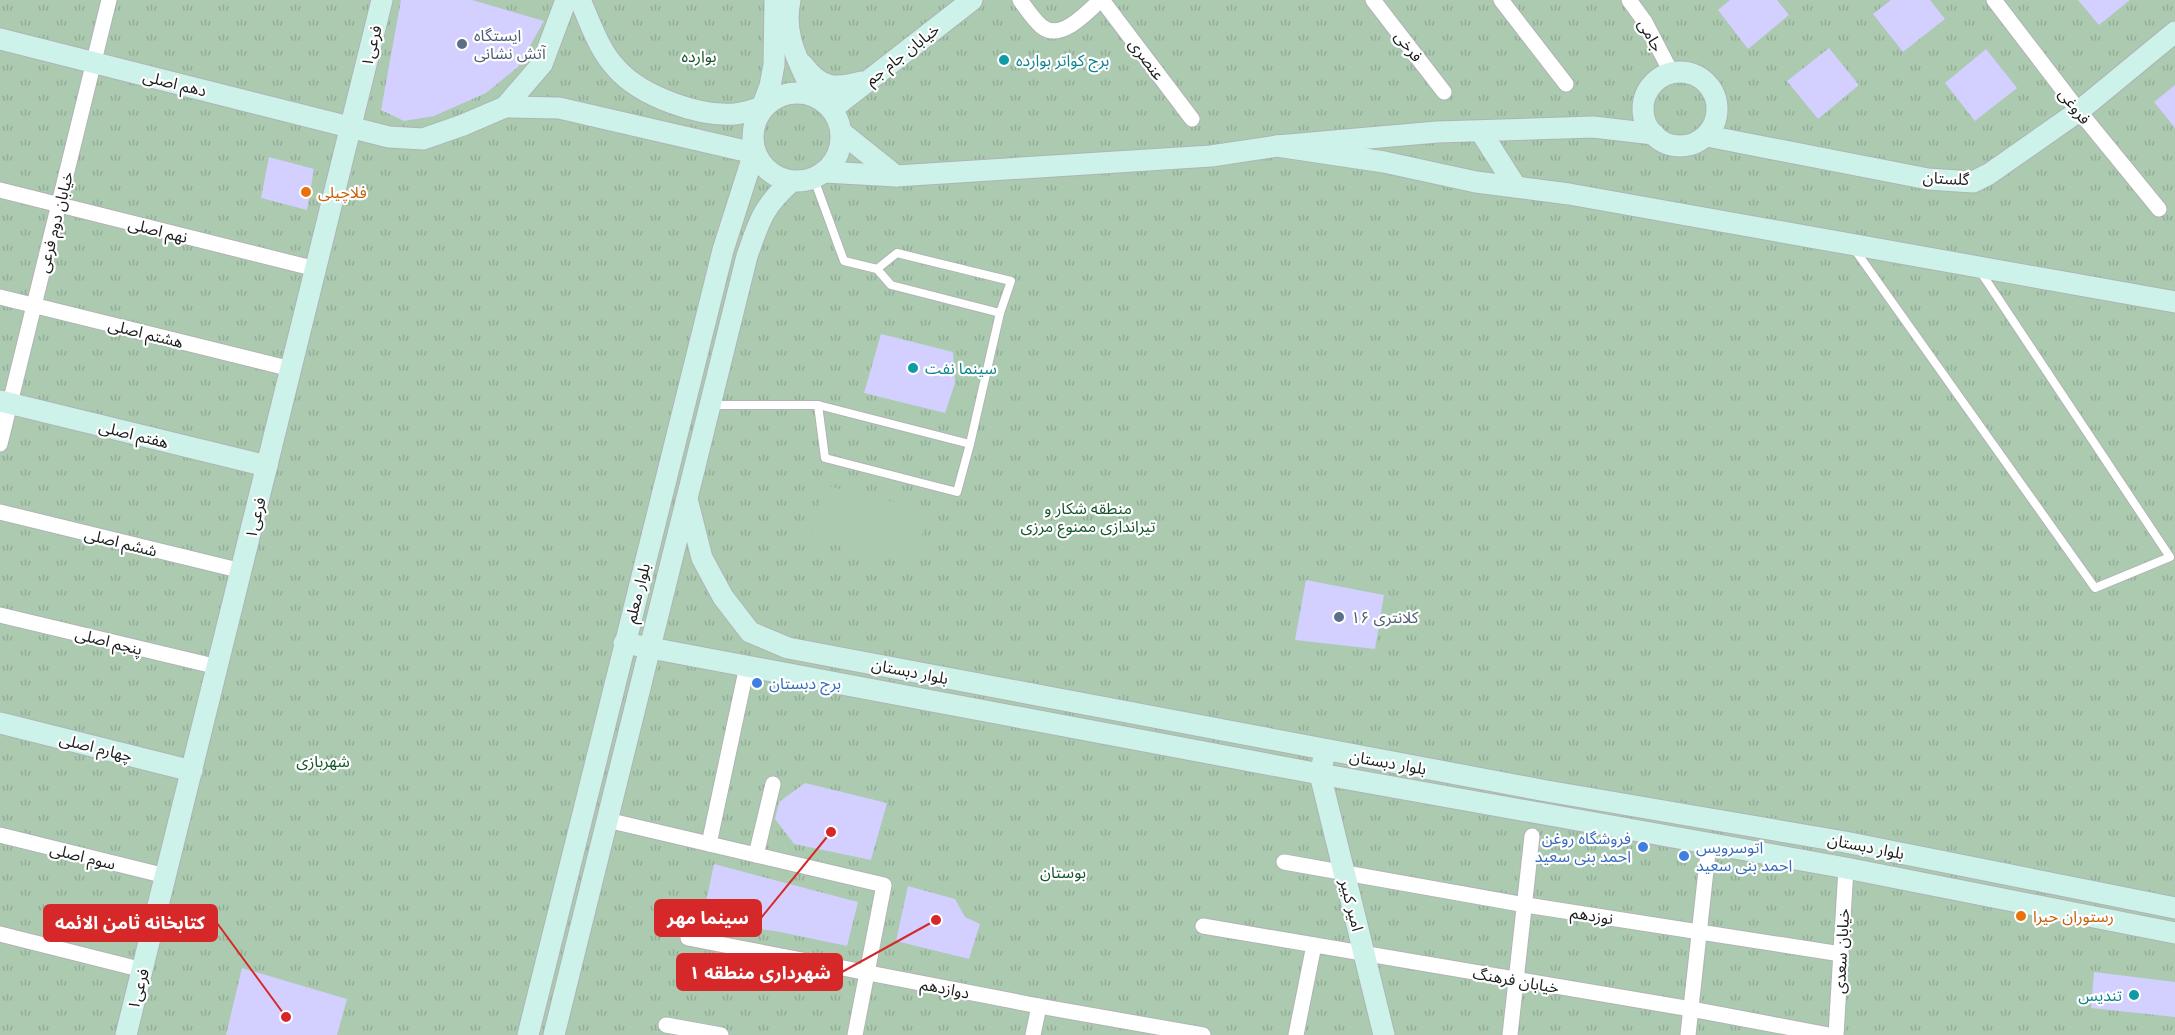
<svg xmlns="http://www.w3.org/2000/svg" width="2175" height="1035" font-family="'Varela Round','Noto Sans Arabic',sans-serif">
	<defs>
		<pattern id="park-tufts" width="24" height="20" patternUnits="userSpaceOnUse" patternTransform="scale(1.5)"><rect width="24" height="20" fill="#abcab0"/><path d="M3 7l-1-3M5 7V3M7 7l1-3M15 17l-1-3M17 17v-4M19 17l1-3" fill="none" stroke="#93ad97"/></pattern>
	</defs>
	<rect width="100%" height="100%" fill="#f0f2f4"/>
	<!-- park -->
	<rect fill="url(#park-tufts)" x="0" y="0" width="2175" height="1035"/>
	<!-- garden -->
	<polygon fill="#abcab0" points="824,485 928,510 915,564 811,539"/>
	<!-- building -->
	<g fill="#d3cfff">
		<polygon points="401,0 472,0 544,21 518,67 486,93 434,116 404,121 381,110"/>
		<polygon points="1730,0 1777,0 1789,15 1748,49 1718,10"/>
		<polygon points="1891,0 1930,0 1945,19 1903,52 1873,14"/>
		<polygon points="2078,0 2130,0 2099,25"/>
		<polygon points="1829,48 1859,85 1818,119 1787,81"/>
		<polygon points="1986,49 2017,88 1975,121 1945,83"/>
		<polygon points="2175,85 2175,128 2154,102"/>
		<polygon points="269,157 314,169 307,210 261,198"/>
		<polygon points="881,334 953,352 955,383 945,413 864,393"/>
		<polygon points="1306,580 1384,595 1375,649 1295,640"/>
		<polygon points="805,783 887,803 871,860 794,844 775,819 779,802"/>
		<polygon points="714,864 858,902 847,946 775,931 702,921"/>
		<polygon points="908,886 955,899 965,917 980,924 969,959 896,941"/>
		<polygon points="242,968 347,999 337,1035 226,1035"/>
		<polygon points="2094,972 2175,982 2175,1017 2091,1008"/>
	</g>
	<g fill="none" stroke-linecap="round" stroke-linejoin="round">
		<!-- lane casing -->
		<g stroke="#b1b3b5" stroke-width="10">
			<g id="lane">
				<polyline points="814,179 844,261 877,269 891,285 1000,313"/>
				<polyline points="1855,250 2095,588 2170,557 1980,271"/>
				<polyline points="711,405 818,405 825,458 957,492 970,444"/>
				<polyline points="818,405 970,444 1000,313 1011,281 897,253 877,269"/>
			</g>
		</g>
		<!-- street casing -->
		<g stroke="#b1b3b5" stroke-width="17">
			<g id="street">
				<path d="M1020,0C1026,8 1033,19 1041,26C1061,43 1086,12 1101,0"/>
				<polyline points="1102,0 1192,119"/>
				<polyline points="1373,0 1444,92"/>
				<polyline points="1501,0 1566,84"/>
				<polyline points="1629,0 1645,22 1671,72"/>
				<polyline points="1994,0 2079,111 2159,209"/>
				<polyline points="0,190 316,269"/>
				<polyline points="0,297 291,369"/>
				<polyline points="0,444 109,0"/>
				<polyline points="0,512 242,571"/>
				<polyline points="0,615 218,667"/>
				<polyline points="607,820 884,885 855,1035"/>
				<polyline points="0,835 166,876"/>
				<polyline points="709,844 747,666"/>
				<polyline points="756,855 773,784"/>
				<polyline points="1284,862 1526,905 1841,954"/>
				<polyline points="1203,926 1691,1009 1829,1035"/>
				<polyline points="0,934 143,970"/>
				<polyline points="688,938 1039,1006 1203,1035"/>
				<polyline points="666,1025 721,1035"/>
				<polyline points="1033,1035 1039,1006"/>
				<polyline points="1296,1035 1314,945"/>
				<polyline points="1510,1035 1532,836"/>
				<polyline points="1688,1035 1709,843"/>
				<polyline points="1836,1035 1846,868"/>
			</g>
		</g>
		<!-- secondary casing -->
		<g stroke="#b1b3b5" stroke-width="23">
			<g id="secondary">
				<path d="M580,0C591,24 598,49 617,69C641,96 699,117 735,114C745,113 753,110 762,107L770,86L774,65L775,0"/>
				<path d="M790,0C782,37 800,63 814,95"/>
				<polyline points="0,39 389,137 423,139 463,125 505,107 559,108 754,153 723,250 528,1035"/>
				<path d="M803,65C821,89 835,89 862,82"/>
				<circle cx="1680" cy="109" r="37"/>
				<circle cx="797" cy="137" r="44"/>
				<polyline points="505,107 542,64 566,0"/>
				<polyline points="832,109 972,0"/>
				<polyline points="841,132 896,176"/>
				<polyline points="1481,132 1516,187"/>
				<polyline points="1707,136 1928,179 1973,182 1989,174 2079,111 2175,32"/>
				<polyline points="1277,146 1384,162 1476,182 1569,194 2175,302"/>
				<polyline points="825,172 896,176 1211,156 1277,146 1437,132 1593,127 1654,134"/>
				<polyline points="0,401 267,466"/>
				<polyline points="687,499 702,558 723,597 750,632 788,648 1541,790 1845,842 2175,908"/>
				<polyline points="624,643 1320,774 1846,868 2175,933"/>
				<polyline points="0,723 192,771"/>
				<polyline points="1323,761 1320,774 1384,1035"/>
				<polyline points="126,1035 382,0"/>
				<path d="M554,1035L747,256C759,222 763,206 791,182"/>
			</g>
		</g>
		<!-- lane -->
		<use href="#lane" stroke="#fff" stroke-width="8"/>
		<!-- street -->
		<use href="#street" stroke="#fff" stroke-width="15"/>
		<!-- secondary -->
		<use href="#secondary" stroke="#ccf2ea" stroke-width="21"/>
	</g>
	<!-- markers -->
	<g fill="#5c6f8a" stroke="#fff" stroke-width="2">
		<circle cx="462" cy="44" r="6"/>
		<circle cx="1339" cy="617" r="6"/>
	</g>
	<g fill="#0f9aa8" stroke="#fff" stroke-width="2">
		<circle cx="1004" cy="60" r="6"/>
		<circle cx="913" cy="368" r="6"/>
		<circle cx="2134" cy="995" r="6"/>
	</g>
	<g fill="#e8710a" stroke="#fff" stroke-width="2">
		<circle cx="306" cy="192" r="6"/>
		<circle cx="2021" cy="916" r="6"/>
	</g>
	<g fill="#3f7fe0" stroke="#fff" stroke-width="2">
		<circle cx="757" cy="683" r="6"/>
		<circle cx="1643" cy="847" r="6"/>
		<circle cx="1684" cy="856" r="6"/>
	</g>
	<g text-anchor="middle" stroke-width="4.5" stroke-linejoin="round" paint-order="stroke">
		<!-- service labels -->
		<g font-size="16" fill="#4e5e75" stroke="#fff" text-anchor="start">
			<text x="474" y="41">ایستگاه<tspan x="474" dy="18">آتش نشانی</tspan></text>
			<text x="1351" y="623">کلانتری ۱۶</text>
		</g>
		<!-- street labels -->
		<g font-size="16" fill="#1b1c1c" stroke="#fff">
			<text transform="translate(1651 35) rotate(61)" y="6">جامی</text>
			<text transform="translate(371 46) rotate(-76)" y="6">فرعی۱</text>
			<text transform="translate(1409 46) rotate(52)" y="6">فرخی</text>
			<text transform="translate(902 54) rotate(-38)" y="6">خیابان جام جم</text>
			<text transform="translate(1147 59) rotate(53)" y="6">عنصری</text>
			<text transform="translate(175 83) rotate(14)" y="6">دهم اصلی</text>
			<text transform="translate(2075 106) rotate(52)" y="6">فروغی</text>
			<text transform="translate(1946 178) rotate(3)" y="6">گلستان</text>
			<text transform="translate(55 222) rotate(-76)" y="6">خیابان دوم فرعی</text>
			<text transform="translate(158 230) rotate(14)" y="6">نهم اصلی</text>
			<text transform="translate(146 333) rotate(14)" y="6">هشتم اصلی</text>
			<text transform="translate(134 434) rotate(14)" y="6">هفتم اصلی</text>
			<text transform="translate(255 518) rotate(-76)" y="6">فرعی۱</text>
			<text transform="translate(121 542) rotate(14)" y="6">ششم اصلی</text>
			<text transform="translate(637 593) rotate(-76)" y="6">بلوار معلم</text>
			<text transform="translate(109 641) rotate(14)" y="6">پنجم اصلی</text>
			<text transform="translate(910 671) rotate(11)" y="6">بلوار دبستان</text>
			<text transform="translate(96 747) rotate(14)" y="6">چهارم اصلی</text>
			<text transform="translate(1388 762) rotate(10)" y="6">بلوار دبستان</text>
			<text transform="translate(1866 846) rotate(11)" y="6">بلوار دبستان</text>
			<text transform="translate(83 856) rotate(14)" y="6">سوم اصلی</text>
			<text transform="translate(1352 905) rotate(76)" y="6">امیر کبیر</text>
			<text transform="translate(1592 915) rotate(9)" y="6">نوزدهم</text>
			<text transform="translate(1841 951) rotate(-87)" y="6">خیابان سعدی</text>
			<text transform="translate(1516 980) rotate(10)" y="6">خیابان فرهنگ</text>
			<text transform="translate(945 988) rotate(11)" y="6">دوازدهم</text>
			<text transform="translate(138 989) rotate(-75)" y="6">فرعی۱</text>
		</g>
		<!-- park labels -->
		<g font-size="16" fill="#14552a" stroke="#fff">
			<text x="699" y="62">بوارده</text>
			<text x="1088" y="514">منطقه شکار و<tspan x="1088" dy="18">تیراندازی ممنوع مرزی</tspan></text>
			<text x="323" y="767">شهربازی</text>
			<text x="1063" y="878">بوستان</text>
		</g>
		<!-- culture labels -->
		<g font-size="16" fill="#0d838f" stroke="#fff" text-anchor="start">
			<text x="1016" y="66">برج کواتر بوارده</text>
			<text x="925" y="374">سینما نفت</text>
			<text x="2122" y="1001" text-anchor="end">تندیس</text>
		</g>
		<!-- food labels -->
		<g font-size="16" fill="#c56008" stroke="#fff" text-anchor="start">
			<text x="318" y="198">فلاچیلی</text>
			<text x="2033" y="922">رستوران حیرا</text>
		</g>
		<!-- shop labels -->
		<g font-size="16" fill="#366cbe" stroke="#fff" text-anchor="start">
			<text x="769" y="689">برج دبستان</text>
			<text x="1631" y="844" text-anchor="end">فروشگاه روغن<tspan x="1631" dy="18">احمد بنی سعید</tspan></text>
			<text x="1696" y="853">اتوسرویس<tspan x="1696" dy="18">احمد بنی سعید</tspan></text>
		</g>
	</g>
	<!-- callouts -->
	<path fill="none" stroke="#d62828" stroke-width="2" d="M831 832L761 918M286 1017L217 923M936 920L842 972"/>
	<g fill="#d62828" stroke="#fff" stroke-width="2">
		<circle cx="831" cy="832" r="6"/>
		<circle cx="286" cy="1017" r="6"/>
		<circle cx="936" cy="920" r="6"/>
	</g>
	<g fill="#d62828" stroke="#d62828" stroke-width="2">
		<rect x="655" y="900" width="106" height="36" rx="6"/>
		<rect x="44" y="905" width="173" height="36" rx="6"/>
		<rect x="677" y="954" width="165" height="36" rx="6"/>
	</g>
	<g font-size="18" text-anchor="middle" font-weight="bold" fill="#fff">
		<text x="708" y="924">سینما مهر</text>
		<text x="130" y="929">کتابخانه ثامن الائمه</text>
		<text x="760" y="979">شهرداری منطقه ۱</text>
	</g>
</svg>
